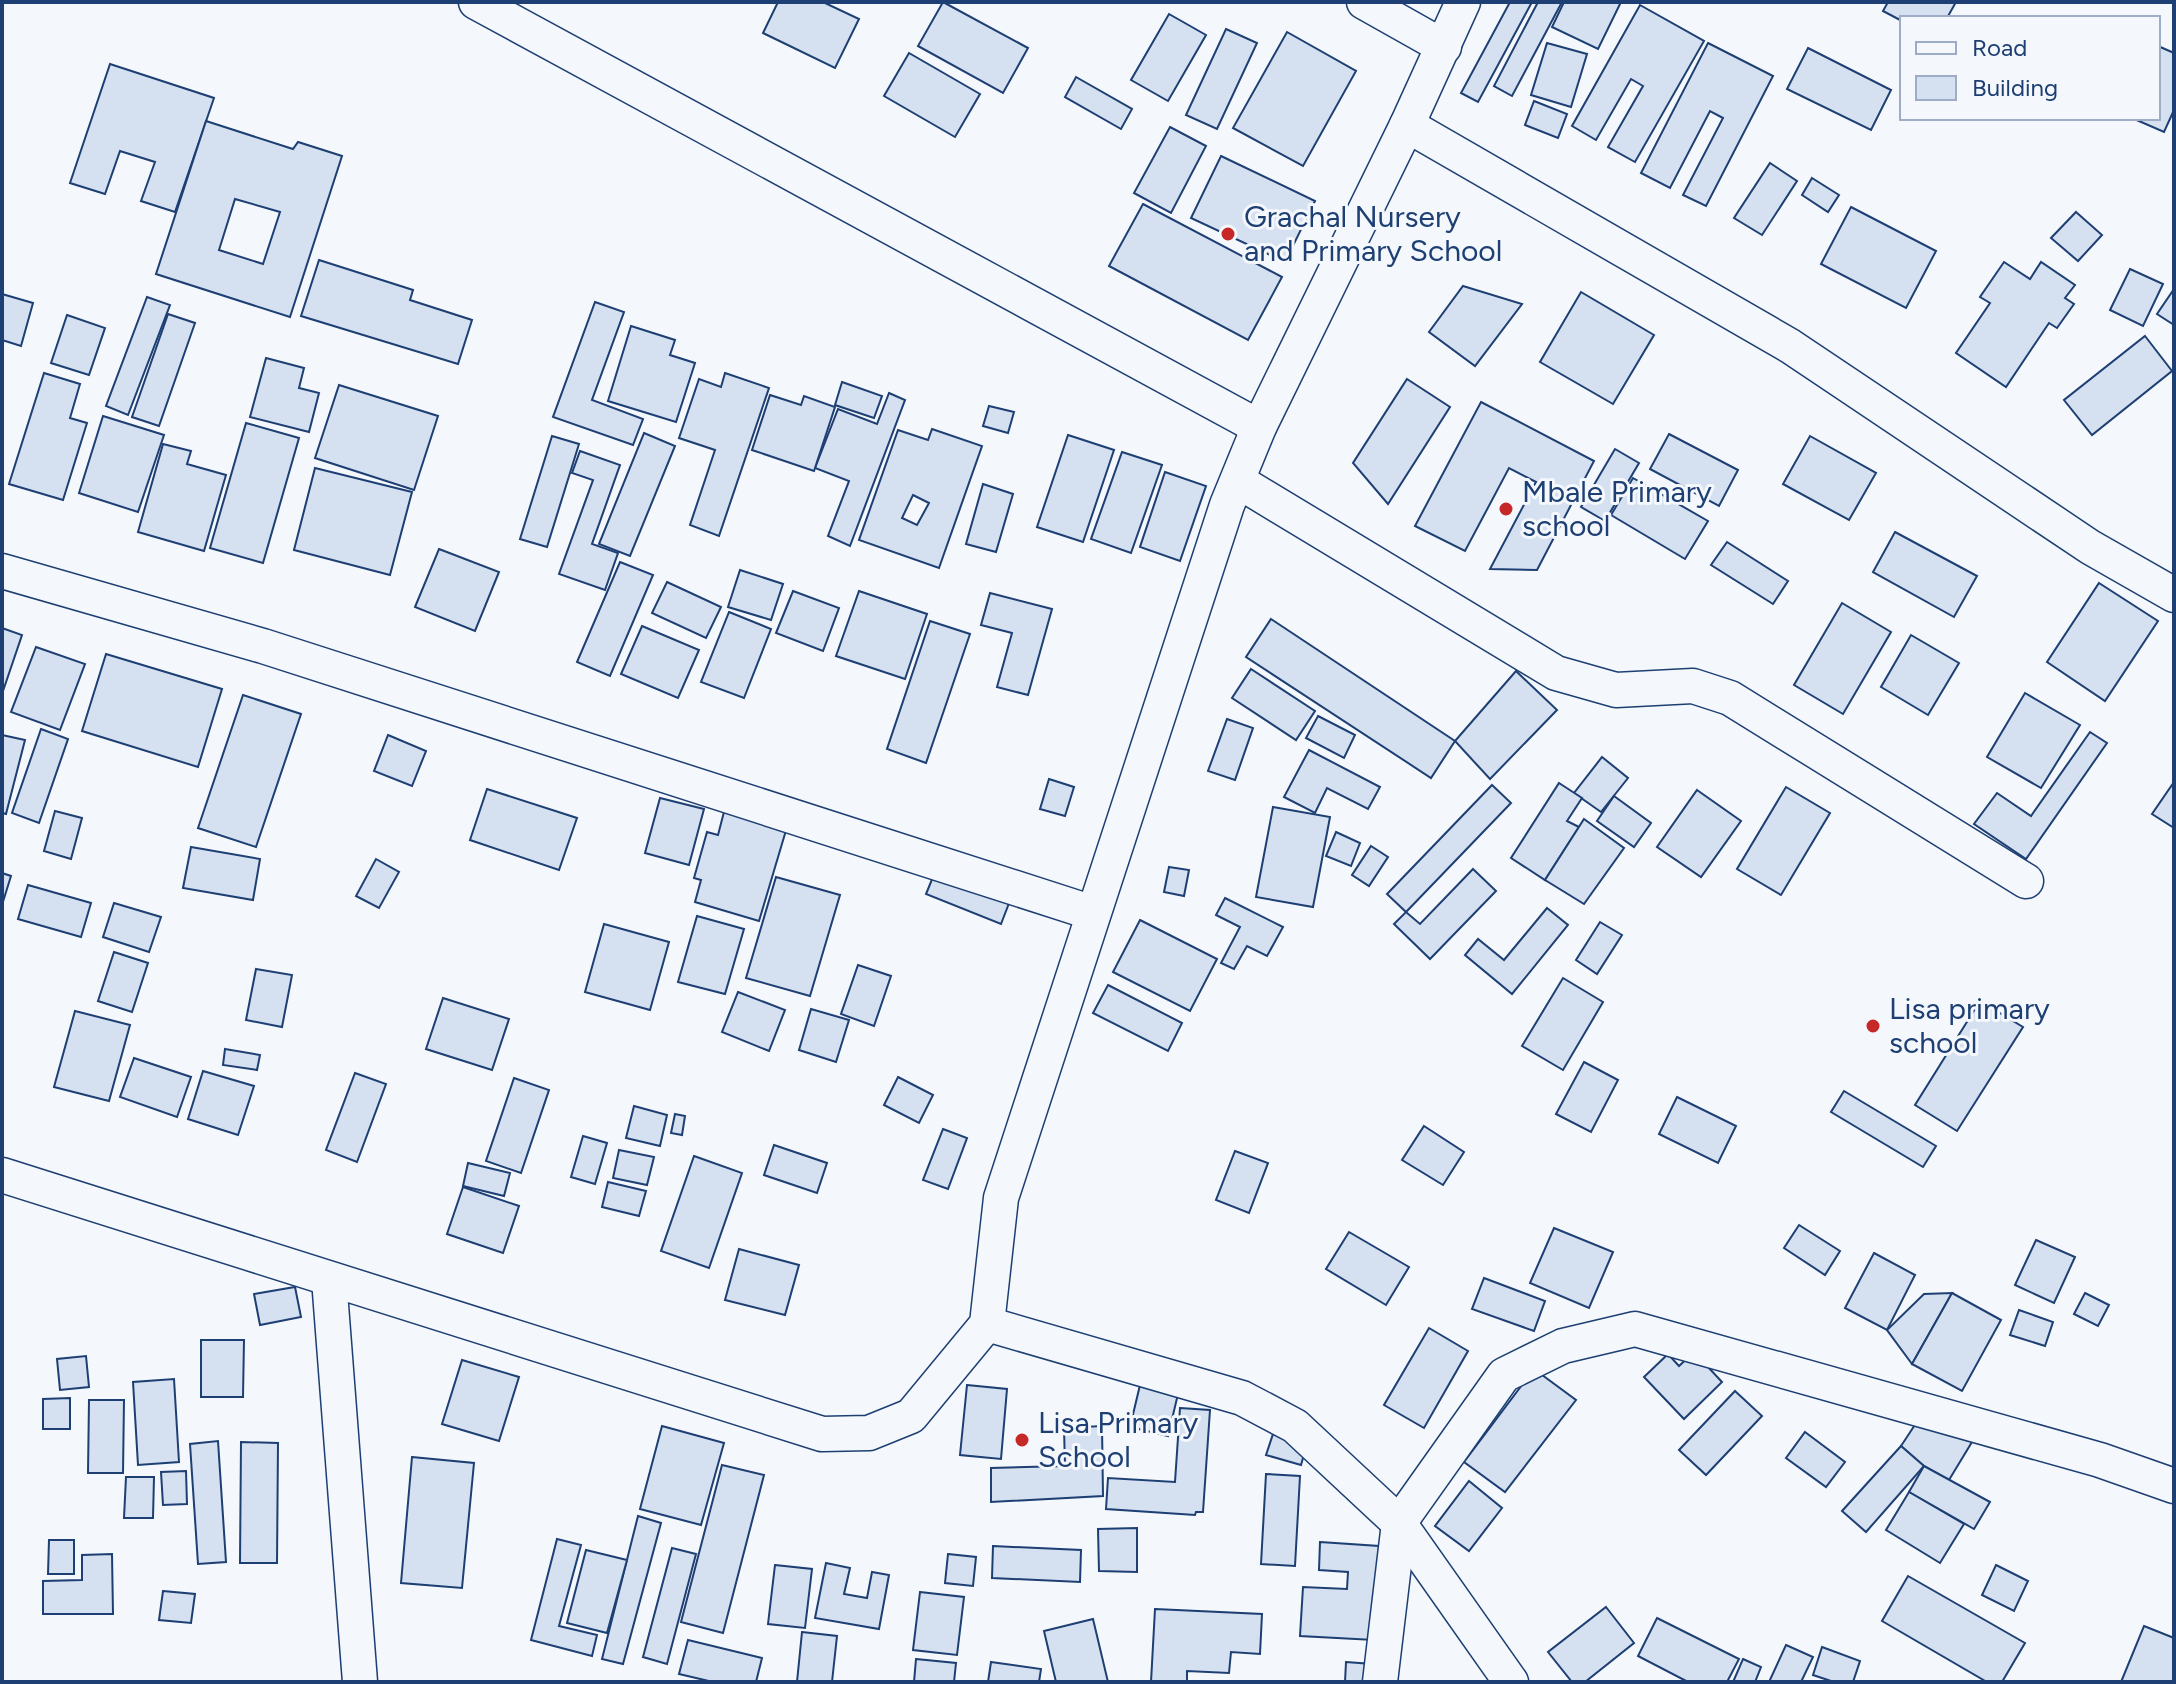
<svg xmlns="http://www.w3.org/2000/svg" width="2176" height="1684" font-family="Figtree,sans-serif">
	<rect width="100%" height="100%" fill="#f4f7fb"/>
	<!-- building -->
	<g fill="#d5e0f0" stroke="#1d3f73" stroke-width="2" fill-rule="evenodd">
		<polygon points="778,2 823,2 859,19 835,68 763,33"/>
		<polygon points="943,2 1028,48 1003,93 918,46"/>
		<polygon points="1510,2 1532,2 1478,102 1461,93"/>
		<polygon points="1538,2 1562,2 1512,96 1494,86"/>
		<polygon points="1564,2 1621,2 1598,49 1552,27"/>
		<polygon points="1888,2 1956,2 1947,18 1902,18 1902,21 1883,11"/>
		<polygon points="1640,5 1704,41 1635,162 1608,147 1643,86 1631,79 1596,140 1572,126"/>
		<polygon points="1169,14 1206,35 1168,101 1131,80"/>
		<polygon points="1226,29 1257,43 1217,129 1186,115"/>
		<polygon points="1287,32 1356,71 1303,166 1233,128"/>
		<polygon points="1547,43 1587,54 1571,107 1531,95"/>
		<polygon points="1708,43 1773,76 1706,206 1683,195 1723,118 1710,111 1670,188 1641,173"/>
		<polygon points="2158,46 2174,53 2174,110 2164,132 2132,118 2158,118"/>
		<polygon points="1808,48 1891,90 1871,130 1787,89"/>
		<polygon points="909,53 980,94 955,137 884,96"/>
		<polygon points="110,64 214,98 175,212 141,201 155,162 120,151 105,194 70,183"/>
		<polygon points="1076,77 1132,109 1121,129 1065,97"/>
		<polygon points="1534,101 1567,114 1558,138 1525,125"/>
		<path d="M206,121L293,149L298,142L342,156L290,317L156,274ZM235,199L280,212L263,264L219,250Z"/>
		<polygon points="1170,127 1206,146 1171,213 1134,193"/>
		<polygon points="1221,156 1315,201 1285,262 1191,218"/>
		<polygon points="1770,163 1797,181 1762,235 1734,218"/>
		<polygon points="1812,178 1839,195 1828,212 1802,195"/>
		<polygon points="1143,204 1282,277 1248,340 1109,266"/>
		<polygon points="1851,207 1936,251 1906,308 1821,264"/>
		<polygon points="2076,212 2102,235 2078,261 2051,238"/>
		<polygon points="319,260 413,290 410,300 472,320 458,364 301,316"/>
		<polygon points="2004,262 2030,279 2041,262 2075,285 2065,298 2074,304 2057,328 2049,323 2006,387 1956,353 1990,303 1980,297"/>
		<polygon points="2130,269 2163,284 2143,326 2110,310"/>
		<polygon points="1463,286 1522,304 1475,366 1429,332"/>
		<polygon points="2174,289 2174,325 2157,314"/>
		<polygon points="1581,292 1654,335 1613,404 1540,362"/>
		<polygon points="2,294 33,303 21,346 2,340"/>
		<polygon points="147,297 170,305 128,415 106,406"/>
		<polygon points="595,302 624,312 592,400 643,419 633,445 553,417"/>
		<polygon points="168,314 195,323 159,426 132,417"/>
		<polygon points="67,315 105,328 89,375 51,363"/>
		<polygon points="631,326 675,340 670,355 695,363 676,422 608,401"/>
		<polygon points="2145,336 2172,371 2092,435 2064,400"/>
		<polygon points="266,358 304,368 299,388 319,393 309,432 250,417"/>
		<polygon points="44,373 80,384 70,418 87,423 63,500 9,484"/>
		<polygon points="725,373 769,388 719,536 690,525 715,450 679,438 699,379 721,387"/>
		<polygon points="1407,379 1450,407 1388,504 1353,463"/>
		<polygon points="842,382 882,396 874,418 835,405"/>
		<polygon points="339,385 438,416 414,490 315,458"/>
		<polygon points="889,393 905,400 850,546 828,536 849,481 815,468 838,409 877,424"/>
		<polygon points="770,395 801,405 804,396 835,407 814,471 752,450"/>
		<polygon points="1481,402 1594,461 1537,570 1490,569 1536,482 1509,468 1465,551 1415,526"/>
		<polygon points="989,406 1014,412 1008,433 983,426"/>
		<polygon points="103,416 164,435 138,512 79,493"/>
		<polygon points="246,423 299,438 263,563 210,548"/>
		<path d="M932,429L982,446L939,568L859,540L898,430L928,440ZM913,495L929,503L917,525L902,518Z"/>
		<polygon points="644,433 675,446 630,556 599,544"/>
		<polygon points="1669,434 1738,470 1719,506 1650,469"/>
		<polygon points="1068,435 1114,450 1083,542 1037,527"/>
		<polygon points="552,436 579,444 547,547 520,539"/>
		<polygon points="1810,436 1876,473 1849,520 1783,484"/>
		<polygon points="163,444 191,451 187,464 226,475 204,551 138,532"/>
		<polygon points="1615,449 1639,463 1605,521 1581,507"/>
		<polygon points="580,451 620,465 592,544 618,553 605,590 559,574 593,480 572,473"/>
		<polygon points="1122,452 1162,465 1131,553 1091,539"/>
		<polygon points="315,468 412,492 390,575 294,550"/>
		<polygon points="1165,472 1206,486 1180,561 1140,547"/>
		<polygon points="1633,478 1708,521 1685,559 1611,515"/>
		<polygon points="983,484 1013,494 996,552 966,544"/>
		<polygon points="1895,532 1977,576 1954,617 1873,572"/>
		<polygon points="1727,542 1788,581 1773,604 1711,565"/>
		<polygon points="439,549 499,572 475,631 415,607"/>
		<polygon points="620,562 653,575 610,676 577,662"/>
		<polygon points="740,570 783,584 771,620 728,607"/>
		<polygon points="667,582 721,607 706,638 652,613"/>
		<polygon points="2099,583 2158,621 2105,701 2047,662"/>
		<polygon points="793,591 839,608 823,651 776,633"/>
		<polygon points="859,591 927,614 905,679 836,656"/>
		<polygon points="990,593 1052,609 1028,695 997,687 1012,633 981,625"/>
		<polygon points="1842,603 1891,632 1843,714 1794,685"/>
		<polygon points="729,612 771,629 744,698 701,682"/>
		<polygon points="1271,619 1455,741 1431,778 1246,657"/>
		<polygon points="930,621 970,634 926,763 887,749"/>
		<polygon points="642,626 699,650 678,698 621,674"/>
		<polygon points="2,628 22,635 2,694"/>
		<polygon points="1911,635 1959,663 1928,715 1881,687"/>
		<polygon points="36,647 85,664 60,730 11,712"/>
		<polygon points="106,654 222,689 198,767 82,731"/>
		<polygon points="1251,669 1315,711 1296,740 1232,698"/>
		<polygon points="1516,671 1557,710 1490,779 1455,741"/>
		<polygon points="2025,693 2080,725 2041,788 1987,757"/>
		<polygon points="243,695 301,714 256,847 198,828"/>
		<polygon points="1318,716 1355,735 1344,758 1306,738"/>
		<polygon points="1227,719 1253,728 1235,780 1208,771"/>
		<polygon points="41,729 68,739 39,823 12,813"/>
		<polygon points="2090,732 2107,743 2026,859 1974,824 1997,793 2031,816"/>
		<polygon points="2,735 25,740 6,814 2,813"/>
		<polygon points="388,735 426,751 412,786 374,771"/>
		<polygon points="1309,750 1380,787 1368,809 1327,788 1315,813 1284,797"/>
		<polygon points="1602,757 1628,778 1601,812 1574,793"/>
		<polygon points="1049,779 1074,787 1065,816 1040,809"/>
		<polygon points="2174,782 2174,828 2152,814"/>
		<polygon points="1559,783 1582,798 1567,821 1579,827 1545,880 1511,858"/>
		<polygon points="1492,785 1511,803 1406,912 1387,894"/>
		<polygon points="1786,787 1830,813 1781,895 1737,869"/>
		<polygon points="487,789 577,818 559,870 470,840"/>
		<polygon points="1697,790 1741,821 1701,877 1657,847"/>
		<polygon points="1614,796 1651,823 1634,847 1597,821"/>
		<polygon points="660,798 704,809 689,865 645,853"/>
		<polygon points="1273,807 1330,817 1313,907 1256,897"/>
		<polygon points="725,808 787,827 759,921 695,902 701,880 694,878 707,832 718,835"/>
		<polygon points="55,811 82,818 71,859 44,851"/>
		<polygon points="1584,819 1624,848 1584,904 1545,880"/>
		<polygon points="1336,832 1360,843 1351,866 1326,856"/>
		<polygon points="1371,846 1388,857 1369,886 1352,875"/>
		<polygon points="191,847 260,859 253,900 183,888"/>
		<polygon points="376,859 399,872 379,908 356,896"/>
		<polygon points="937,867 1011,898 1001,924 926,894"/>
		<polygon points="1169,867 1189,870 1184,896 1164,892"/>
		<polygon points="1473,869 1496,891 1430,959 1394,924 1406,912 1420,924"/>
		<polygon points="2,873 11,876 2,905"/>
		<polygon points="776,877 840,895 810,996 746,978"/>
		<polygon points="28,885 91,903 81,937 18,919"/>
		<polygon points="1225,898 1283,927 1267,956 1247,946 1234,969 1221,963 1240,927 1216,915"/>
		<polygon points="114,903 161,917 149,952 103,937"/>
		<polygon points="1547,908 1568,925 1512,994 1465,955 1478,939 1504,960"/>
		<polygon points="697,916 744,929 725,994 678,982"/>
		<polygon points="1140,920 1217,959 1190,1011 1113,972"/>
		<polygon points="1600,922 1622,935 1597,974 1576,960"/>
		<polygon points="604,924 669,942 650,1010 585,992"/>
		<polygon points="114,952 148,963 132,1012 98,1001"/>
		<polygon points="858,965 891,976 874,1026 841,1014"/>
		<polygon points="256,969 292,975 282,1027 246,1020"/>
		<polygon points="1563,978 1603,1002 1563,1070 1522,1046"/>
		<polygon points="1108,985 1182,1023 1168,1051 1093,1013"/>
		<polygon points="738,992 785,1010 769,1051 722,1032"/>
		<polygon points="443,998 509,1019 492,1070 426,1049"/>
		<polygon points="1980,1001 2023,1027 1957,1131 1915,1105"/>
		<polygon points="811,1009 849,1020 836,1062 799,1050"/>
		<polygon points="75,1011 130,1025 109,1101 54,1087"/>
		<polygon points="225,1049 260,1055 257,1070 223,1065"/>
		<polygon points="134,1058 191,1077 177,1117 120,1097"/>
		<polygon points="1584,1062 1618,1080 1591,1132 1556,1114"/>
		<polygon points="203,1071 254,1086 238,1135 188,1119"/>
		<polygon points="355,1073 386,1084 357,1162 326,1150"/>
		<polygon points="898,1077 933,1095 919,1123 884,1105"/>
		<polygon points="514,1078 549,1090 521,1173 486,1161"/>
		<polygon points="1844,1091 1936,1146 1923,1167 1831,1112"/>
		<polygon points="1677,1097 1736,1126 1718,1163 1659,1134"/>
		<polygon points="634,1106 667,1115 660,1146 626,1138"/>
		<polygon points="675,1114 685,1116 682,1135 671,1133"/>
		<polygon points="1424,1126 1464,1152 1443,1185 1402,1160"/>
		<polygon points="943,1129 967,1138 948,1189 923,1180"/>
		<polygon points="583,1136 607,1143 595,1184 571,1177"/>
		<polygon points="774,1145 827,1163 817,1193 764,1175"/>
		<polygon points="619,1150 654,1157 647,1185 613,1178"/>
		<polygon points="1235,1151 1268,1163 1249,1213 1216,1200"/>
		<polygon points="694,1156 742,1173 709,1268 661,1251"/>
		<polygon points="468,1163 510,1173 504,1196 463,1186"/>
		<polygon points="608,1182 646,1191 639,1216 602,1207"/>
		<polygon points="463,1187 519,1206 503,1253 447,1234"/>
		<polygon points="1799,1225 1840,1251 1825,1275 1784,1248"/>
		<polygon points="1554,1228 1613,1252 1589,1308 1530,1283"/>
		<polygon points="1349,1232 1409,1267 1386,1305 1326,1269"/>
		<polygon points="2036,1240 2075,1257 2054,1303 2015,1285"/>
		<polygon points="739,1249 799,1265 785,1315 725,1300"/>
		<polygon points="1874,1253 1915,1275 1887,1330 1845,1308"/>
		<polygon points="1484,1278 1545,1301 1534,1331 1472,1309"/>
		<polygon points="295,1287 301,1317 260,1325 254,1294"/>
		<polygon points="1952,1293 1912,1364 1887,1330 1924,1294"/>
		<polygon points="1952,1293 2001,1320 1962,1391 1912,1364"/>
		<polygon points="2085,1293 2109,1305 2098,1326 2074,1314"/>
		<polygon points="2019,1310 2053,1322 2045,1346 2010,1335"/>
		<polygon points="1429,1328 1468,1351 1424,1428 1384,1405"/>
		<polygon points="201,1340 244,1340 243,1397 201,1397"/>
		<polygon points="1694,1352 1722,1382 1684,1419 1644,1377 1668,1354 1679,1366"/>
		<polygon points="86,1356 89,1387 60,1390 57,1359"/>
		<polygon points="462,1360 519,1377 499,1441 442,1424"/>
		<polygon points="1534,1369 1576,1400 1505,1492 1464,1462"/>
		<polygon points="174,1379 179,1462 138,1465 133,1382"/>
		<polygon points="967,1385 1007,1389 1001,1459 960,1455"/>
		<polygon points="1140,1385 1178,1394 1168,1436 1130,1427"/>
		<polygon points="1735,1391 1762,1416 1706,1475 1679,1450"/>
		<polygon points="70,1398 70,1429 43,1429 43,1399"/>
		<polygon points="89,1400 124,1400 123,1473 88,1473"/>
		<polygon points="1180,1408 1210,1410 1203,1512 1196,1512 1195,1515 1106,1509 1108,1478 1175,1482"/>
		<polygon points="1926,1408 1975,1437 1949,1480 1924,1466 1901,1446"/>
		<polygon points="662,1426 724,1443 701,1525 640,1509"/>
		<polygon points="1102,1426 1103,1496 991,1502 991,1468 1065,1466 1064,1428"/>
		<polygon points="1805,1432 1845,1462 1826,1487 1786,1458"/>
		<polygon points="1273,1434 1307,1444 1301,1465 1266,1455"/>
		<polygon points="218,1441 226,1562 198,1564 190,1444"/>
		<polygon points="241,1442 278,1443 277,1563 240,1563"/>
		<polygon points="1901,1446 1924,1466 1866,1532 1842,1511"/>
		<polygon points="412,1457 474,1463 462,1588 401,1583"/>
		<polygon points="722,1465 764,1475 723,1633 681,1622"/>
		<polygon points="1924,1466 1990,1502 1974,1529 1909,1492"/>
		<polygon points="186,1471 187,1504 163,1505 161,1472"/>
		<polygon points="1266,1474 1300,1476 1295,1566 1261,1564"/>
		<polygon points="126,1477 154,1477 153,1518 124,1518"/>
		<polygon points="1469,1481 1502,1508 1469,1551 1435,1526"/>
		<polygon points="1909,1492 1964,1524 1940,1563 1886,1530"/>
		<polygon points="638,1516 661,1523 623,1664 602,1659"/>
		<polygon points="1137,1528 1137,1572 1099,1571 1098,1529"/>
		<polygon points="557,1539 581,1545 559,1626 597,1635 592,1656 531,1640"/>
		<polygon points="49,1540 74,1540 74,1574 48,1574"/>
		<polygon points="1320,1542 1379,1546 1374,1640 1300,1636 1303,1587 1347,1589 1348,1572 1319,1570"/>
		<polygon points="993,1546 1081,1550 1080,1582 992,1578"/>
		<polygon points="672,1548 696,1554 667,1664 643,1657"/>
		<polygon points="586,1550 627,1560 607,1633 567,1623"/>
		<polygon points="112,1554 113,1614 43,1614 43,1581 82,1580 82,1555"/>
		<polygon points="948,1554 976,1557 973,1586 945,1583"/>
		<polygon points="826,1563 850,1568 844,1594 867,1598 872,1572 889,1575 879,1629 815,1618"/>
		<polygon points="775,1565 812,1569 805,1628 768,1624"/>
		<polygon points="1996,1565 2028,1581 2014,1611 1982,1595"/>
		<polygon points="1908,1576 2025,1643 2002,1682 1987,1682 1882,1621"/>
		<polygon points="163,1591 195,1594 191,1623 159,1620"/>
		<polygon points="920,1592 964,1597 957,1655 913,1650"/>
		<polygon points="1606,1607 1634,1643 1585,1682 1572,1682 1548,1652"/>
		<polygon points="1155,1609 1262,1614 1260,1654 1231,1652 1229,1673 1187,1671 1187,1682 1151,1682"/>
		<polygon points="1657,1618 1739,1659 1727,1682 1688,1682 1638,1656"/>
		<polygon points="1093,1619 1108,1682 1056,1682 1044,1631"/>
		<polygon points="2144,1626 2174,1638 2174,1682 2121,1682"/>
		<polygon points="802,1632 837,1636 832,1682 797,1682"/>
		<polygon points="688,1640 762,1658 756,1682 713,1682 679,1674"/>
		<polygon points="1786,1645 1813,1657 1801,1682 1769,1682"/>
		<polygon points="1822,1647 1860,1661 1853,1682 1834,1682 1813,1675"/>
		<polygon points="916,1659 956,1663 954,1682 914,1682"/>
		<polygon points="1743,1659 1761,1667 1755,1682 1733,1682"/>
		<polygon points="991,1662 1041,1669 1039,1682 988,1682"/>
		<polygon points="1346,1662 1372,1664 1371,1682 1345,1682"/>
	</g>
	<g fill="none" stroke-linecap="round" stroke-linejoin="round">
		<!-- minor casing -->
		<g stroke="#1d3f73" stroke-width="37">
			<g id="minor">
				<polyline points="476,2 1259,427"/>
				<polyline points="1364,2 1444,47"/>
				<polyline points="1407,125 1790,346 2090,547 2174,595"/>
				<polyline points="1238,481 1556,673 1616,690 1693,686 1730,698 2026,881"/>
				<polyline points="2,571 263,646 1093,913"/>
				<polyline points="2,1175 822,1434 869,1433 911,1416 987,1324 1001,1198 1227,505 1259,427 1407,125 1463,2"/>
				<polyline points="329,1279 360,1682"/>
				<polyline points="987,1324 1242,1398 1295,1426 1399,1523 1511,1682"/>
				<polyline points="1380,1682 1399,1523 1504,1375 1563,1346 1635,1329 2100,1460 2174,1486"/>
			</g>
		</g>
		<!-- minor -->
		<use href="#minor" stroke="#f4f7fb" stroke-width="34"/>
	</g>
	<!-- markers -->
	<g fill="#c62828" stroke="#f4f7fb" stroke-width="3">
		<circle cx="1228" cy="234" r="8"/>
		<circle cx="1506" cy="509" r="8"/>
		<circle cx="1873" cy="1026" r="8"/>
		<circle cx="1022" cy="1440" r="8"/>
	</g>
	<g text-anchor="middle" stroke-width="6" stroke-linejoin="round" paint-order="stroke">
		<!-- poi labels -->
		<g font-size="30" fill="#1d3f73" stroke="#f4f7fb" text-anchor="start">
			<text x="1244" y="227">Grachal Nursery<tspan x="1244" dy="34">and Primary School</tspan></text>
			<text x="1522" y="502">Mbale Primary<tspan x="1522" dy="34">school</tspan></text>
			<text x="1889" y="1019">Lisa primary<tspan x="1889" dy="34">school</tspan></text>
			<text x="1038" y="1433">Lisa Primary<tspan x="1038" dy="34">School</tspan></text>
		</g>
	</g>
	<!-- border -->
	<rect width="2176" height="1684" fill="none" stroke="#1d3f73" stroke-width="8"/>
	<!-- legend -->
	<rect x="1900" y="16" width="260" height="104" fill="#f4f7fb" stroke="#9eadc5" stroke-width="2"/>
	<rect x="1916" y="42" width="40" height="12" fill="#f4f7fb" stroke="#9eadc5" stroke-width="2"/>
	<text x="1972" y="56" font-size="24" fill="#1d3f73">Road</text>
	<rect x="1916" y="76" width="40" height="24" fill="#d5e0f0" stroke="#9eadc5" stroke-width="2"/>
	<text x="1972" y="96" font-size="24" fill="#1d3f73">Building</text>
</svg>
